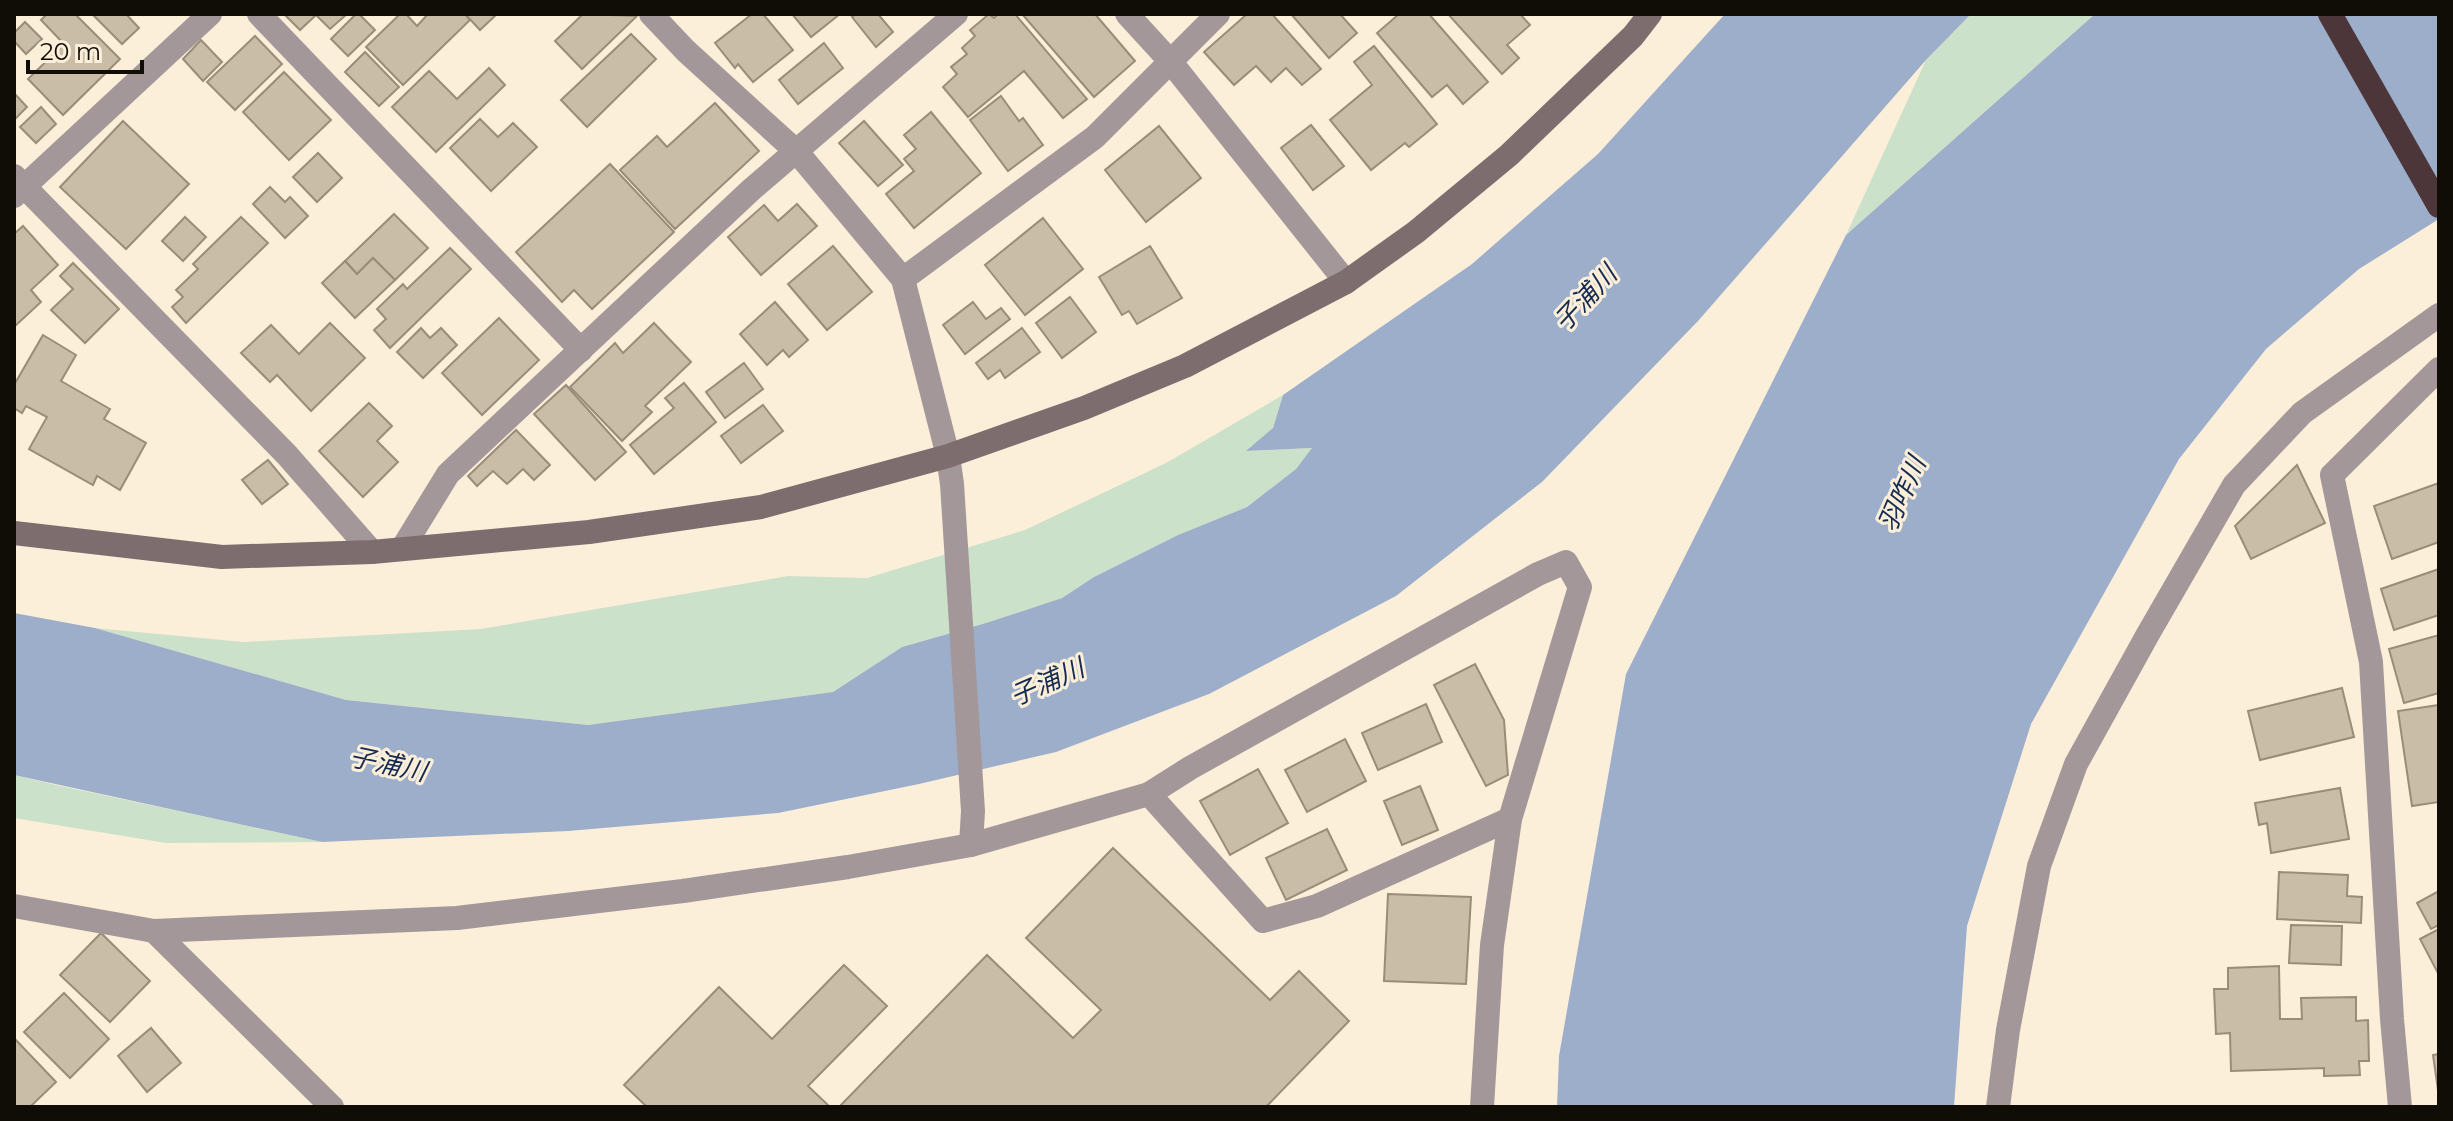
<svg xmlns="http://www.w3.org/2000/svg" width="2453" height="1121" font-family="Montserrat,'Noto Sans JP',sans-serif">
	<rect width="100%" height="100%" fill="#fcefd9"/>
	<!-- green -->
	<g fill="#cce1ca">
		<polygon points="1971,14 2095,14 1846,235 1926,60"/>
		<polygon points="1283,395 1273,428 1247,451 1313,448 1296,469 1247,507 1178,535 1094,577 1062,598 986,623 902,647 833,692 588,725 346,700 95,628 243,642 481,629 788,576 867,578 1025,530 1166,463"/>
		<polygon points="14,775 56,785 322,842 166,843 14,818"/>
	</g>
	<!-- water -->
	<g fill="#9daeca">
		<polygon points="1725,14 1971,14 1926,60 1698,321 1542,482 1396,596 1209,694 1056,752 919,784 778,813 568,831 322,842 14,775 14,613 95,628 346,700 588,725 833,692 902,647 986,623 1062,598 1094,577 1178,535 1247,507 1296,469 1312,448 1246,451 1273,428 1283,395 1472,264 1598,154"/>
		<polygon points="2095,14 2439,14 2439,219 2359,269 2266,349 2179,459 2031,724 1967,926 1954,1107 1557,1107 1559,1056 1626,674 1846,235"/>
	</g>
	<!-- building -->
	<g fill="#c9bda8" stroke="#998d79" stroke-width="2">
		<polygon points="47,14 75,14 120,59 63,115 28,79 64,44 41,20"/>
		<polygon points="92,14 126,14 139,28 122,44"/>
		<polygon points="284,14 347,14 330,29 316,15 300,30"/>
		<polygon points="356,14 359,14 375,30 348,56 331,39"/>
		<polygon points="400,14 406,14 417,26 428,14 465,14 470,20 403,85 366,47"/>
		<polygon points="465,14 497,14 480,30"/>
		<polygon points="583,14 637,16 582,69 555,41"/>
		<polygon points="752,14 763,14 793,50 753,82 738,64 735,68 715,43"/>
		<polygon points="792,14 840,14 811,37"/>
		<polygon points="856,14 878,14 893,32 876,47 852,17"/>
		<polygon points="989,14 994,18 998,14 1015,14 1087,99 1063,118 1024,71 968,117 943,87 957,74 951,67 967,54 962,48 975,36 970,30"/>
		<polygon points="1022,14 1095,14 1135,61 1094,97"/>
		<polygon points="1247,14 1272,14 1321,69 1302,85 1286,68 1271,82 1256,66 1234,85 1204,52"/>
		<polygon points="1291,14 1340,14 1357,33 1329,58"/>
		<polygon points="1399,14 1429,14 1488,82 1463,104 1447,85 1432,97 1377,33"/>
		<polygon points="1448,14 1520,14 1530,25 1507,45 1519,58 1502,74"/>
		<polygon points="25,22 42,39 26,54 14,41 14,33"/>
		<polygon points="631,34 656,59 587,127 561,100"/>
		<polygon points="255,36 282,64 235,110 207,82"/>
		<polygon points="201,40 222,62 203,81 183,59"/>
		<polygon points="824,43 843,68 798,104 779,80"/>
		<polygon points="1374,46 1437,124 1409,147 1405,143 1371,170 1330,120 1372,85 1354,62"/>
		<polygon points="365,52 399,87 379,106 345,72"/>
		<polygon points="489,68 505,85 436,152 392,107 429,71 457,99"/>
		<polygon points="284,72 331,120 289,160 243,112"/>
		<polygon points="14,93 27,107 14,120"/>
		<polygon points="1001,96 1019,121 1023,118 1043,145 1008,171 970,120"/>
		<polygon points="715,103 759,151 675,229 620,170 657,136 667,147"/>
		<polygon points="41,107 56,124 36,143 20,127"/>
		<polygon points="931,112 981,173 914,228 886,194 914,171 904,159 916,149 904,135"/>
		<polygon points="480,119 498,137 513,123 537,147 491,191 450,148"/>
		<polygon points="123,121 189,184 126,249 60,187"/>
		<polygon points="864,121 903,165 878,186 839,143"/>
		<polygon points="1311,125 1344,166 1313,190 1281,148"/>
		<polygon points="1159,126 1201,178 1146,222 1105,170"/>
		<polygon points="318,153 342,178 317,202 293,177"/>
		<polygon points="610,164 674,232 592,309 574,290 562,302 516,252"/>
		<polygon points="270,187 285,202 290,197 308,216 285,238 253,204"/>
		<polygon points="797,204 817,226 761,275 728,237 764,205 778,221"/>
		<polygon points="394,214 428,248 395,280 373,258 357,274 345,261"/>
		<polygon points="185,217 206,237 183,261 162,241"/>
		<polygon points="241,217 268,243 186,323 172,307 183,297 176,290 198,269 193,264"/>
		<polygon points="1043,218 1083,269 1025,315 985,265"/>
		<polygon points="23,226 58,265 31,290 41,302 14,327 14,234"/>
		<polygon points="833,246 872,292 827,330 788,284"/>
		<polygon points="1150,246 1182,298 1137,324 1129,311 1122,315 1099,277"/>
		<polygon points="450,248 471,269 390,348 374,330 386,319 377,309 403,284 407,289"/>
		<polygon points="373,258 395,280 355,318 322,283 345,261 357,274"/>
		<polygon points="73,263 119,309 85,343 51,310 73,289 60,276"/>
		<polygon points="1070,297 1096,332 1062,358 1036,323"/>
		<polygon points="775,302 808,340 789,357 783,350 767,365 740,334"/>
		<polygon points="973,302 986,319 1001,308 1010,319 965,354 943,325"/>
		<polygon points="499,318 539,360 482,415 442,373"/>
		<polygon points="330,323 365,358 311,411 277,375 270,382 241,353 271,325 299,354"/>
		<polygon points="654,323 691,362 645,406 652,412 622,441 570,387 615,343 623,353"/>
		<polygon points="421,328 430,338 441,328 457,345 423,378 397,352"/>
		<polygon points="1022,328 1040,352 1005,378 1000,370 988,379 976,363"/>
		<polygon points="43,335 76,355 61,381 110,409 104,419 146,443 120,490 97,476 93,485 29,449 47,417 26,406 22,413 14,408 14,385"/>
		<polygon points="744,363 763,389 725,418 706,392"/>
		<polygon points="684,383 716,422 654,474 630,445 674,408 665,398"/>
		<polygon points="566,385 626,452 595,480 534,414"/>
		<polygon points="369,403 392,426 377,441 398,462 363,497 319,451"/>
		<polygon points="763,405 783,431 741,463 721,436"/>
		<polygon points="516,430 550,465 534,480 523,469 507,484 493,471 477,486 468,476"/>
		<polygon points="268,460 288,484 262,504 242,480"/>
		<polygon points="2297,465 2325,523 2251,559 2235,526"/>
		<polygon points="2439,483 2439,542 2392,559 2374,506"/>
		<polygon points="2439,569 2439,615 2394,630 2381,589"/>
		<polygon points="2439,635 2439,693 2404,703 2389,649"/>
		<polygon points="1475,664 1504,720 1508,775 1486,786 1434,685"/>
		<polygon points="2342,688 2354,737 2260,760 2248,711"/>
		<polygon points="1426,704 1442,742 1378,770 1362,733"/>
		<polygon points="2439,705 2439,802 2412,806 2398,711"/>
		<polygon points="1345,739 1366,781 1307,812 1285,770"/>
		<polygon points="1258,769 1288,823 1230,855 1200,801"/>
		<polygon points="1420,786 1438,830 1402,845 1384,801"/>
		<polygon points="2340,788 2349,839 2271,853 2267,823 2259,825 2255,803"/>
		<polygon points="1327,829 1347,870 1286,900 1266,858"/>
		<polygon points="1113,848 1270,1000 1299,971 1349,1021 1266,1107 839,1107 987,955 1073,1038 1101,1010 1026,938"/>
		<polygon points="2279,872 2348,875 2347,896 2362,897 2361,923 2277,919"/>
		<polygon points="2439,891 2439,925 2431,929 2417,903"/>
		<polygon points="1388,894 1471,897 1466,984 1384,981"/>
		<polygon points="2291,925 2342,926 2341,965 2289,963"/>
		<polygon points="2439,929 2439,975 2420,939"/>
		<polygon points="101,933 150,981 110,1022 60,975"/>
		<polygon points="844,965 887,1006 808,1086 830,1107 647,1107 624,1085 719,987 772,1039"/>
		<polygon points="2279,966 2280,1019 2302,1019 2301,998 2356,997 2356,1021 2368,1020 2369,1061 2359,1061 2360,1075 2324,1076 2324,1068 2231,1071 2230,1033 2216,1034 2214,989 2228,989 2228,968"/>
		<polygon points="64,993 109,1039 70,1078 24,1032"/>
		<polygon points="151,1028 181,1063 147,1092 118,1056"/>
		<polygon points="14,1038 56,1082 30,1107 14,1106"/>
		<polygon points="2439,1054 2439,1097 2433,1055"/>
	</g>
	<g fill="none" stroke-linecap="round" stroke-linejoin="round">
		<!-- street -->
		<g stroke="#a39799" stroke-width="24">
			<polyline points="259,14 581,350"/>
			<polyline points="651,14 686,51 797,152 903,279 948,456 952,484 973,811 971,845"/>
			<polyline points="1127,14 1170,61 1346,282"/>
			<polyline points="14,176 287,455 372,552"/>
			<polyline points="14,196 210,14"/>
			<polyline points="903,279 1095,137 1218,14"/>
			<polyline points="402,549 448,474 752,189 956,14"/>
			<polyline points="1149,794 1263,921 1317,906 1510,819"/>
			<polyline points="14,906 154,931 457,918 683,891 848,867 971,845 1149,794 1190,768 1538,574 1566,562 1580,587 1510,819 1492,945 1482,1107"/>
			<polyline points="154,931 332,1107"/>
			<polyline points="1998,1107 2008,1030 2039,866 2076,764 2148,634 2234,485 2302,413 2439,315"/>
			<polyline points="2400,1107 2392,1019 2371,662 2332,475 2439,369"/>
		</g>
		<!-- secondary -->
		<polyline stroke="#7e6d6f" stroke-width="24" points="14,533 222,557 372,552 589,532 761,507 948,456 1084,408 1185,366 1346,282 1416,232 1509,155 1633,36 1650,14"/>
		<!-- highway -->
		<polyline stroke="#4c3639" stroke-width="24" points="2330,14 2439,206"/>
	</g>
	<g text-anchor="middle" stroke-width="6" stroke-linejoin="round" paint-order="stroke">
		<!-- water labels -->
		<g font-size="26" font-style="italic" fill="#152b51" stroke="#fcefd9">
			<text transform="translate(1585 298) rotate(-47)" y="9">子浦川</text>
			<text transform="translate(1902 494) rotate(-66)" y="9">羽咋川</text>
			<text transform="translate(1047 682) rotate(-24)" y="9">子浦川</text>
			<text transform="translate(388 764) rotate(12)" y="9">子浦川</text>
		</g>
	</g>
	<!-- border -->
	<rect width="2453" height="1121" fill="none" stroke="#100c06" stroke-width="32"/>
	<!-- scale -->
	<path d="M28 60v12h114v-12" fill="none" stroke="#100c06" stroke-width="4"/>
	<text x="40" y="60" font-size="24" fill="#100c06" stroke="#fcefd9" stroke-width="6" paint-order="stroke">20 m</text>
</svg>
